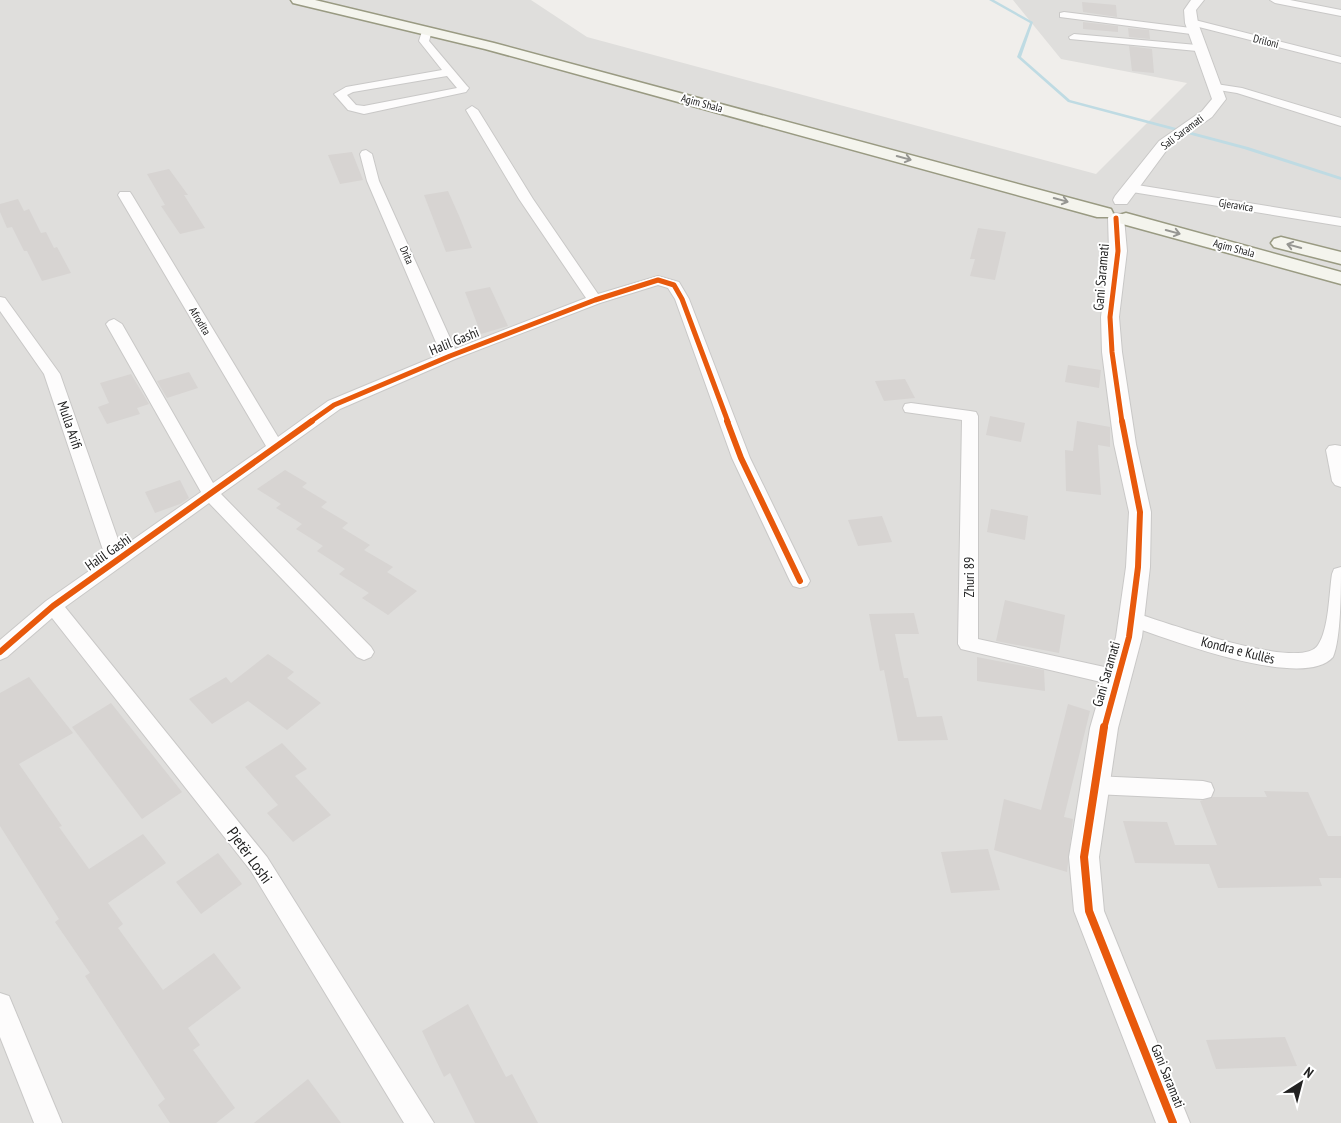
<svg xmlns="http://www.w3.org/2000/svg" width="1341" height="1123" font-family="'PT Sans Narrow',sans-serif">
	<rect width="100%" height="100%" fill="#f0eeeb"/>
	<!-- residential -->
	<polygon fill="#dfdedc" points="0,0 531,0 587,37 1096,174 1187,83 1061,59 1013,0 1341,0 1341,1123 0,1123"/>
	<g fill="none" stroke-linecap="round" stroke-linejoin="round">
		<!-- stream -->
		<polygon fill="#bfdbe3" fill-rule="evenodd" points="989,0 994,0 1033,22 1021,57 1070,100 1248,147 1341,177 1341,180 1244,149 1068,102 1017,57 1030,23"/>
	</g>
	<!-- building -->
	<g fill="#d7d4d2">
		<polygon points="1082,2 1116,5 1117,17 1083,12"/>
		<polygon points="1083,22 1118,26 1118,32 1083,29"/>
		<polygon points="1128,28 1149,30 1150,39 1129,37"/>
		<polygon points="1129,46 1152,49 1154,73 1132,71"/>
		<polygon points="352,152 363,180 340,184 328,155"/>
		<polygon points="169,169 188,195 184,195 205,228 180,234 161,206 165,205 147,174"/>
		<polygon points="448,191 460,218 472,248 446,252 424,195"/>
		<polygon points="18,199 24,211 29,209 41,233 46,232 54,248 57,247 71,273 42,281 27,251 24,251 12,227 7,228 0,212 0,204"/>
		<polygon points="978,228 1006,232 995,280 970,276 975,259 970,259"/>
		<polygon points="490,287 508,326 481,334 465,292"/>
		<polygon points="1068,365 1101,370 1099,388 1065,382"/>
		<polygon points="189,372 198,388 167,398 157,381"/>
		<polygon points="131,374 149,404 137,408 140,414 107,424 98,407 109,403 100,383"/>
		<polygon points="905,379 915,398 884,401 875,381"/>
		<polygon points="990,416 1025,423 1021,442 986,435"/>
		<polygon points="1077,421 1110,427 1110,447 1098,445 1101,495 1066,491 1065,450 1073,451"/>
		<polygon points="285,470 307,483 302,487 327,502 321,507 348,523 342,528 370,545 364,550 393,567 387,572 417,591 388,615 362,598 369,593 339,574 345,569 317,551 323,546 296,529 302,524 276,508 281,504 257,489"/>
		<polygon points="180,480 189,498 180,504 155,513 145,492"/>
		<polygon points="991,509 1028,516 1025,540 987,532"/>
		<polygon points="882,516 892,542 858,546 848,520"/>
		<polygon points="1005,600 1065,615 1059,653 996,641"/>
		<polygon points="914,613 919,634 895,634 904,678 908,678 917,717 942,716 948,740 898,741 884,670 880,671 869,614"/>
		<polygon points="268,654 294,672 287,678 321,703 287,730 248,701 212,724 189,699 226,677 231,683"/>
		<polygon points="977,657 1044,670 1045,691 977,681"/>
		<polygon points="29,677 73,733 19,764 62,826 59,827 89,869 143,834 166,863 108,903 123,924 118,928 163,990 214,953 241,988 188,1028 200,1045 193,1050 235,1108 216,1123 170,1123 158,1105 165,1099 85,976 90,973 55,922 59,919 0,826 0,693"/>
		<polygon points="111,703 182,792 142,819 72,727"/>
		<polygon points="1068,704 1090,711 1064,817 1073,819 1067,872 994,850 1004,799 1041,810"/>
		<polygon points="282,743 307,769 295,776 331,815 293,842 267,813 278,805 245,767"/>
		<polygon points="1264,791 1308,792 1328,836 1341,836 1341,878 1319,878 1322,886 1218,888 1209,864 1135,863 1123,821 1167,822 1175,845 1217,845 1200,801 1213,797 1267,797"/>
		<polygon points="988,849 1000,890 951,893 941,852"/>
		<polygon points="218,853 242,884 201,914 176,882"/>
		<polygon points="468,1004 506,1077 512,1074 538,1123 475,1123 450,1073 444,1077 422,1031"/>
		<polygon points="1285,1037 1297,1066 1216,1069 1206,1040"/>
		<polygon points="308,1079 341,1123 254,1123"/>
	</g>
	<g fill="none" stroke-linecap="round" stroke-linejoin="round">
		<!-- minor casing -->
		<g stroke="#c9c8c7" stroke-width="2">
			<g id="minor">
				<polygon points="1270,0 1290,0 1341,10 1341,16 1275,3"/>
				<polygon points="1064,12 1191,28 1196,31 1191,34 1060,17 1060,13"/>
				<polygon points="1191,19 1341,57 1341,63 1187,24 1186,22"/>
				<path d="M427,28L432,31L429,41L467,86L469,88L466,92L364,114L348,110L334,94L346,87L442,70L419,41L422,31ZM447,76L457,88L364,106L356,105L347,95L353,92Z"/>
				<polygon points="1074,34 1197,45 1202,48 1197,51 1070,39 1069,37"/>
				<polygon points="1216,84 1242,88 1341,118 1341,126 1237,93 1212,89 1212,85"/>
				<polygon points="472,106 478,110 533,199 598,294 658,276 679,282 689,299 750,458 810,581 807,586 800,588 793,586 790,581 732,458 675,299 668,288 658,285 600,303 455,359 340,409 221,494 371,647 374,652 371,657 364,660 357,657 209,503 65,607 267,857 434,1123 404,1123 251,871 52,618 7,657 0,660 0,640 46,601 106,559 44,374 0,311 0,297 5,298 60,374 121,548 201,492 106,324 109,321 114,319 122,324 213,483 266,446 118,195 120,192 130,192 132,195 278,437 328,401 441,354 367,181 360,154 362,151 366,150 372,154 379,181 455,349 586,298 519,199 466,110"/>
				<polygon points="1131,184 1341,218 1341,226 1126,191 1125,188"/>
				<polygon points="911,403 970,411 976,412 978,416 978,639 1118,670 1125,672 1128,678 1125,684 1118,686 961,649 958,644 962,420 905,412 903,408 905,404"/>
				<polygon points="1335,445 1341,446 1341,487 1335,485 1332,481 1326,450 1329,446"/>
				<path d="M1341,567C1341,590 1341,639 1333,657C1303,692 1163,637 1125,624L1122,619L1125,614L1132,612C1160,620 1301,673 1318,645C1329,629 1329,593 1332,574L1334,569Z"/>
				<polygon points="1094,776 1203,781 1211,783 1214,790 1211,797 1203,799 1094,794 1086,792 1083,785 1086,778"/>
				<polygon points="0,993 9,996 62,1123 34,1123 0,1037"/>
			</g>
		</g>
		<!-- tertiary casing -->
		<g stroke="#c9c8c7" stroke-width="2">
			<g id="tertiary">
				<polygon points="1191,0 1204,0 1196,10 1198,23 1226,99 1212,117 1169,147 1127,204 1115,204 1113,200 1115,196 1159,141 1202,111 1212,99 1185,23 1184,10"/>
				<polygon points="1116,213 1122,214 1124,218 1127,251 1119,317 1122,352 1136,444 1151,512 1150,567 1142,637 1118,728 1099,857 1104,911 1190,1123 1156,1123 1074,911 1069,857 1090,728 1116,637 1126,567 1129,512 1114,444 1102,352 1101,317 1109,251 1108,218 1110,214"/>
			</g>
		</g>
		<!-- secondary casing -->
		<g stroke="#999a82" stroke-width="3">
			<g id="secondary">
				<polygon points="291,0 315,0 494,43 1111,209 1113,213 1111,217 1097,217 485,49 293,3"/>
				<polygon points="1126,213 1341,272 1341,284 1119,223 1117,219 1119,215"/>
				<polygon points="1281,237 1341,252 1341,264 1274,247 1271,243 1274,239"/>
			</g>
		</g>
		<!-- minor -->
		<use href="#minor" fill="#fdfcfc" fill-rule="evenodd"/>
		<!-- tertiary -->
		<use href="#tertiary" fill="#fdfcfc" fill-rule="evenodd"/>
		<!-- secondary -->
		<use href="#secondary" fill="#f4f4ed" fill-rule="evenodd"/>
		<!-- cycleway-far2 casing -->
		<g stroke="#fff" stroke-width="8">
			<g id="cycleway-far2">
				<polyline points="1116,218 1118,251 1110,317 1112,352 1122,422"/>
				<polyline points="310,422 334,405 450,356 595,300 658,280 674,285 682,299 728,422"/>
			</g>
		</g>
		<!-- cycleway-far1 casing -->
		<g stroke="#fff" stroke-width="9">
			<g id="cycleway-far1">
				<polyline points="727,421 741,458 800,581"/>
				<polyline points="0,652 53,606 312,421"/>
				<polyline points="1104,729 1129,637 1138,567 1140,512 1122,421"/>
			</g>
		</g>
		<!-- cycleway casing -->
		<g stroke="#fff" stroke-width="11">
			<polyline id="cycleway" points="1104,727 1084,857 1089,911 1173,1123"/>
		</g>
		<!-- cycleway-far2 -->
		<use href="#cycleway-far2" stroke="#e8590c" stroke-width="5"/>
		<!-- cycleway-far1 -->
		<use href="#cycleway-far1" stroke="#e8590c" stroke-width="6"/>
		<!-- cycleway -->
		<use href="#cycleway" stroke="#e8590c" stroke-width="8"/>
	</g>
	<!-- one-way arrows -->
	<defs><path id="oneway-shaft" d="M-6 0H5M1.5-3L5.5 0L1.5 3" fill="none" stroke-width="1.6" stroke-linecap="round" stroke-linejoin="round" transform="scale(1.25)"/></defs>
	<g stroke="#969692">
		<use href="#oneway-shaft" transform="translate(904 158) rotate(15)"/>
		<use href="#oneway-shaft" transform="translate(1061 200) rotate(15)"/>
		<use href="#oneway-shaft" transform="translate(1173 232) rotate(15)"/>
		<use href="#oneway-shaft" transform="translate(1294 246) rotate(-165)"/>
	</g>
	<g text-anchor="middle" stroke-width="4" stroke-linejoin="round" paint-order="stroke">
		<!-- far-street labels -->
		<g font-size="11" fill="#222" stroke="#fff">
			<text transform="translate(1266 41) rotate(14)" y="4">Driloni</text>
			<text transform="translate(702 103) rotate(15)" y="4">Agim Shala</text>
			<text transform="translate(1182 132) rotate(-37)" y="4">Sali Saramati</text>
			<text transform="translate(1236 205) rotate(9)" y="4">Gjeravica</text>
			<text transform="translate(1234 248) rotate(15)" y="4">Agim Shala</text>
			<text transform="translate(407 255) rotate(66)" y="4">Drita</text>
			<text transform="translate(200 321) rotate(59)" y="4">Afrodita</text>
		</g>
		<!-- street labels -->
		<g font-size="14" fill="#222" stroke="#fff">
			<text transform="translate(1101 277) rotate(-85)" y="5">Gani Saramati</text>
			<text transform="translate(454 341) rotate(-22)" y="5">Halil Gashi</text>
			<text transform="translate(70 425) rotate(71)" y="5">Mulla Arifi</text>
			<text transform="translate(108 552) rotate(-35)" y="5">Halil Gashi</text>
			<text transform="translate(969 577) rotate(-90)" y="5">Zhuri 89</text>
			<text transform="translate(1238 650) rotate(14)" y="5">Kondra e Kullës</text>
			<text transform="translate(1106 674) rotate(-74)" y="5">Gani Saramati</text>
			<text transform="translate(1168 1076) rotate(68)" y="5">Gani Saramati</text>
		</g>
		<!-- near-street labels -->
		<g font-size="16" fill="#222" stroke="#fff">
			<text transform="translate(250 855) rotate(54)" y="6">Pjetër Loshi</text>
		</g>
	</g>
	<!-- north arrow -->
	<g transform="translate(1301 1083) rotate(36)" stroke="#ffffff" stroke-width="4" paint-order="stroke">
	<path d="M0-4L9 19L0 12L-9 19Z" fill="#222222"/>
	<text y="-8" font-size="14" font-weight="bold" text-anchor="middle" fill="#222222">N</text>
	</g>
</svg>
